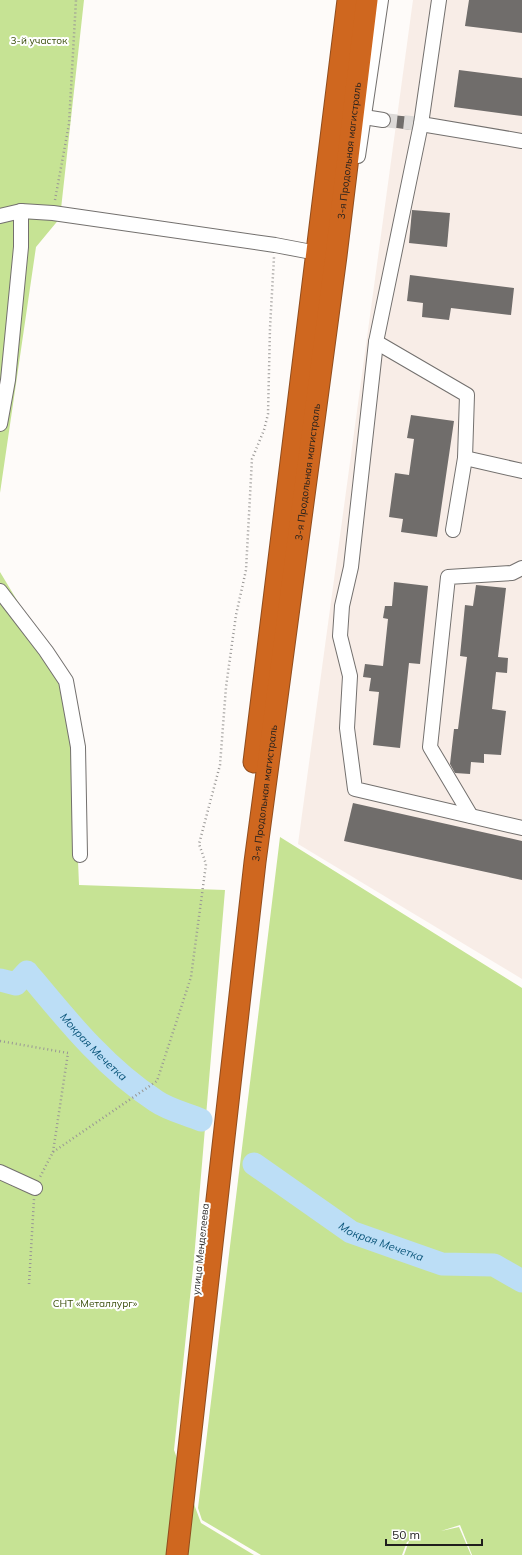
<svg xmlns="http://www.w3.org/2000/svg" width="522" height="1555" font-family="Mulish,sans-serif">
	<rect width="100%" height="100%" fill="#fefbf9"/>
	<!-- built -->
	<polygon fill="#f8ede7" points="413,0 522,0 522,979 298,844"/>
	<!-- green -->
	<g fill="#c6e394">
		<polygon points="0,0 84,0 60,218 36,247 0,493"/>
		<polygon points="0,572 59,670 74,762 79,885 225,890 194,1259 174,1450 201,1523 254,1555 0,1555"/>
		<polygon points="280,837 522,988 522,1555 472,1555 460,1525 441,1531 459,1527 471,1555 404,1555 409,1541 407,1542 402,1555 261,1555 202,1520 198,1508"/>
	</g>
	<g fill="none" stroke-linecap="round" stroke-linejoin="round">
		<!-- river -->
		<g stroke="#bcdef6" stroke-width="23">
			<path id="s1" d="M0,980L16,984L27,972C66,1019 105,1068 156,1101C169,1110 187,1114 201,1120"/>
			<path id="s2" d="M254,1164L351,1232L442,1264L494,1265L522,1281"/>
		</g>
	</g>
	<!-- building -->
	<g fill="#706d6b">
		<polygon points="469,0 522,0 522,33 465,26"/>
		<polygon points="459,70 522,78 522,116 454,107"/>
		<polygon points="391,115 413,117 411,130 390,127 391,121"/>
		<polygon points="412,210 450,213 447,247 409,243"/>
		<polygon points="410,275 514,288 511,315 451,308 449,320 422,317 423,303 407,301"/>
		<polygon points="411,415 454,421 437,537 401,532 403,519 389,517 395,473 409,475 414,439 407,438"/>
		<polygon points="394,582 428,586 420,664 409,663 400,748 373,745 379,692 369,691 371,678 363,677 365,664 383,666 388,619 383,618 385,606 392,606"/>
		<polygon points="476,585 506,588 498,657 508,658 507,673 496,672 492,709 506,711 501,755 484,754 484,763 471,762 470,774 455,773 450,764 454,729 458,729 467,657 460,656 465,605 473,606"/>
		<polygon points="353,803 522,841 522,880 344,841"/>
	</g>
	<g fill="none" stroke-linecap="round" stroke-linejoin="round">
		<!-- minor-tunnel -->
		<polyline stroke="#dddad8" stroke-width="14" stroke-dasharray="14 7" stroke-linecap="butt" points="383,120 421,124"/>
		<!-- minor casing -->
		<g stroke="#73706e" stroke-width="16">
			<g id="minor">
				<polyline points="439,0 421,124 376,342 351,567 342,606 340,636 350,676 347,728 355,789 522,828"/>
				<polyline points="364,117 383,120"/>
				<polyline points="421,124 522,141"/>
				<polyline points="358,156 381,0"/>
				<polyline points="0,216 21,211 53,213 275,245 317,253"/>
				<polyline points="376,342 467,395 465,458 453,530"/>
				<polyline points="0,424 8,380 21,247 21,211"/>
				<polyline points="465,458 522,471"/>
				<polyline points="0,591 46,651 66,681 78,747 80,855"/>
				<polyline points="471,816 430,747 448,577 512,573 522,568"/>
				<polyline points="0,1172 35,1188"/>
			</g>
		</g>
		<!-- highway casing -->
		<g stroke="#914d1e" stroke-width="23">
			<g id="highway">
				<polyline points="254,762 348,0"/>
				<path id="s3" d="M177,1555L255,862L336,256L367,0"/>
			</g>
		</g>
		<!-- path -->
		<g stroke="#999795" stroke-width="2.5" stroke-dasharray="1 3" stroke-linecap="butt">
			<polyline points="55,200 69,124 76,0"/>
			<polyline points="0,1041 68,1053 53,1152 40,1177"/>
			<polyline points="53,1152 157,1081 191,977 206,864 199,844 220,765 226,687 236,615 246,570 252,459 264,430 268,414 270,328 274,257"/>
			<polyline points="29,1284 34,1199"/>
		</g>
		<!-- minor -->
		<use href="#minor" stroke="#fff" stroke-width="14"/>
		<!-- highway -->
		<use href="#highway" stroke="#cf671f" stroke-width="21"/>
	</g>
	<g text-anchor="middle" stroke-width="4" stroke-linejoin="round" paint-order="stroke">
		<!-- park labels -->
		<g font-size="10" fill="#3b4e0c" stroke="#fff">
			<text x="39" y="44">3-й участок</text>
			<text x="95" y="1307">СНТ «Металлург»</text>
		</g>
		<!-- street labels -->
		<g font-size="10" fill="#1f1e1d" stroke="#fff">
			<text dy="4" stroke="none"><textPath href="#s3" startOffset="1415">3-я Продольная магистраль</textPath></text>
			<text dy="4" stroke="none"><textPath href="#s3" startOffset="1091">3-я Продольная магистраль</textPath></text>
			<text dy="4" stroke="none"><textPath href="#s3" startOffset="767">3-я Продольная магистраль</textPath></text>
			<text transform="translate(200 1249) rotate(-84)" y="4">улица Менделеева</text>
		</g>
		<!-- water labels -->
		<g font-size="11" font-style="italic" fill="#0a557a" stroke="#fff">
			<text dy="4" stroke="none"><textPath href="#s1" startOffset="133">Мокрая Мечетка</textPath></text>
			<text dy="4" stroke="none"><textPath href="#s2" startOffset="150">Мокрая Мечетка</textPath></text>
		</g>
	</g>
	<!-- scale -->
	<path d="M386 1539v6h96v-6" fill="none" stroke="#1f1e1d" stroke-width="2"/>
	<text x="392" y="1539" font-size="12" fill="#1f1e1d" stroke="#ffffff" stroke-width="3" paint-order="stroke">50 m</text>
</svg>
